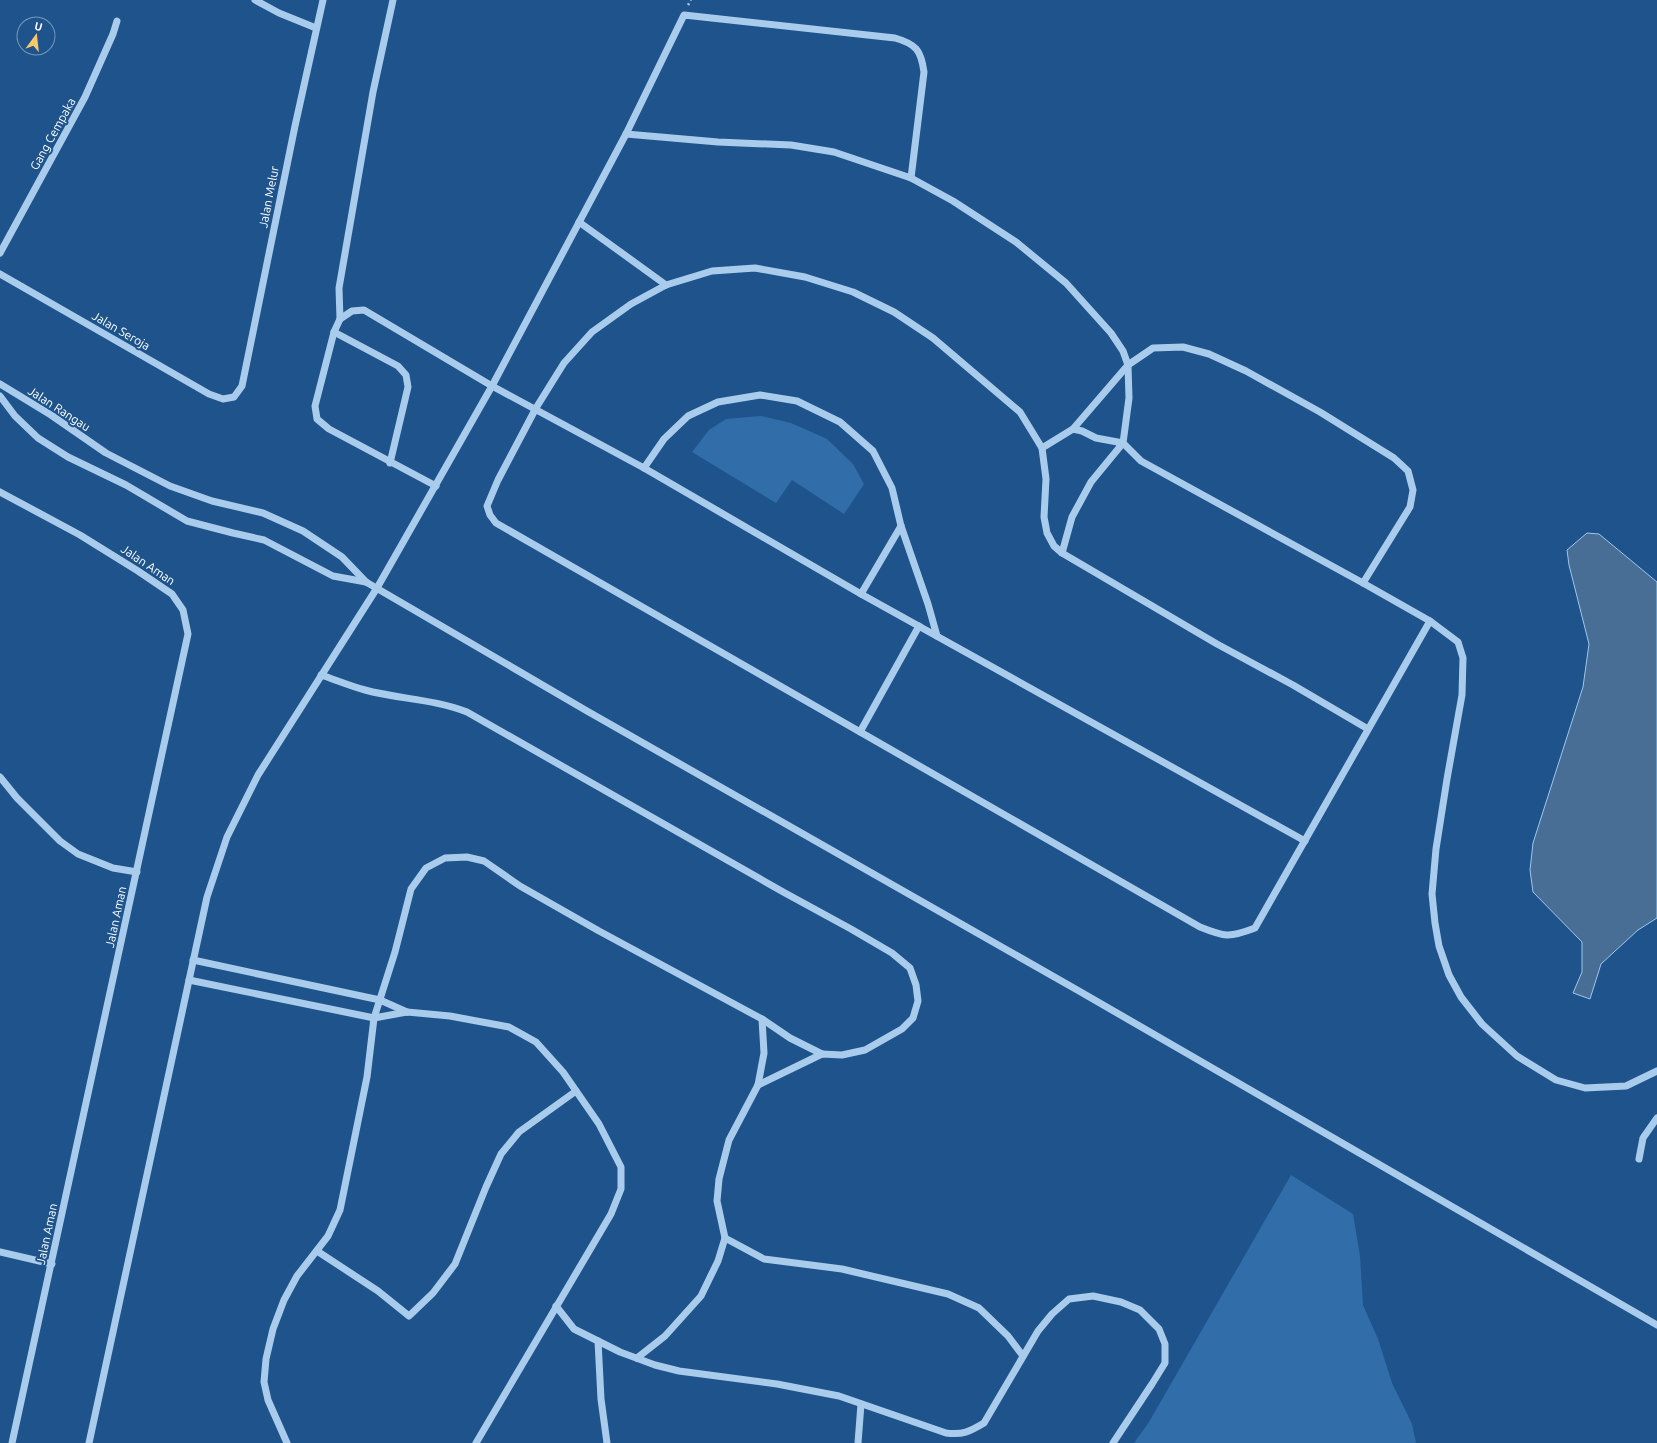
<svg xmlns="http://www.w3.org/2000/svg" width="1657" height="1443" font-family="Ubuntu,sans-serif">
	<rect width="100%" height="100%" fill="#1e548b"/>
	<!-- green -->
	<g fill="#316ea9">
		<polygon points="761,416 791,423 827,439 853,464 864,484 844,514 792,480 776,503 692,452 709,430 726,419"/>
		<polygon points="1291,1175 1353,1214 1360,1256 1363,1305 1378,1339 1392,1383 1412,1424 1416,1443 1134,1443 1149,1422"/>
	</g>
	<!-- water -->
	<polygon fill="#486e96" stroke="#9dc7ee" points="1587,533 1599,534 1657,582 1657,918 1638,930 1601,964 1590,999 1573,993 1582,972 1582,942 1533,892 1530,870 1533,843 1583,687 1589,644 1569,565 1567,550"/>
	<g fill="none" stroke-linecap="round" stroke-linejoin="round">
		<!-- path -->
		<polyline stroke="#aaccec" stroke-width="2.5" stroke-dasharray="2 3" stroke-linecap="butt" points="688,5 691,0"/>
		<!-- minor -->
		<g stroke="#aaccec" stroke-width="7">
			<polyline points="255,0 279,13 316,28"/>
			<path d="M626,134L718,142L791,145L834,152L911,178L953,201L1016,242L1066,283L1111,333L1123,351L1128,365L1129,398L1123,443L1141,461L1363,583L1430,621L1255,928C1229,938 1225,937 1200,927L496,523L490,515L487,506L498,480L536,408L564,363L592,332L631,304L666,285L712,271L755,268L805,277L853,292L894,312L933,338L1020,412L1042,448L1046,479L1044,517L1047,533L1054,546L1062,553L1217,644L1293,685L1368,729"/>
			<polyline points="579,222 666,285"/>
			<polyline points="0,253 85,97 113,34 117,21"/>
			<polyline points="0,274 209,394 223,399 234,397 242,386 295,126 323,0"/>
			<polyline points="340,319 339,288 373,92 393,0"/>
			<polyline points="334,332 398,366 406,375 408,387 390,463"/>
			<polyline points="0,384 51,415 106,453 170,486 212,501 263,513 303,531 342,557 366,582 587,711 1079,991 1657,1325"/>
			<polyline points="0,396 15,416 38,438 68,457 126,485 187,521 233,533 264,540 333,576 366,582"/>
			<polyline points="1042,448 1073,429 1128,365 1153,348 1183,347 1209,354 1246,371 1320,412 1394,458 1408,471 1413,490 1410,507 1363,583"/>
			<polyline points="644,468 664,439 688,416 718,402 760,395 797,401 840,422 873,451 892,488 901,526 928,604 937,636"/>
			<polyline points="436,486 329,429 317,419 315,406 334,332 340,319 352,311 364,310 492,386 644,468 861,594 1305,841"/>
			<polyline points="0,492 80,535 138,571 172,594 183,610 188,634 12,1443"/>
			<polyline points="1062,553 1072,517 1091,482 1123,443 1096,438 1082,431 1073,429"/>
			<polyline points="861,594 901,526"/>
			<polyline points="1430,621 1458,642 1463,658 1462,695 1447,779 1436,849 1432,894 1435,923 1439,946 1449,975 1461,997 1482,1024 1517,1056 1556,1080 1585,1088 1626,1086 1657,1071"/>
			<path d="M321,675C336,680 350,686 365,690C398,699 434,699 467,712L785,893L851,929L892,953L910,968L916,985L918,1001L913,1018L902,1029L865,1050L842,1055L822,1054L758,1085"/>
			<polyline points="860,732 919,626"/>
			<polyline points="0,777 17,798 60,841 78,854 113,868 137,872"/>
			<polyline points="193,960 380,1000 407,1012"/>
			<polyline points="189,980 374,1018 407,1012 450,1016 509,1027 536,1042 563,1072 599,1124 621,1167 621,1189 611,1214 476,1443"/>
			<polyline points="1639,1159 1643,1138 1657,1118"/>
			<polyline points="725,1238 764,1259 842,1269 948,1294 979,1308 1008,1336 1023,1356"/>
			<polyline points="317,1251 378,1291 409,1316 433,1293 455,1264 486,1187 501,1154 519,1132 576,1091"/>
			<polyline points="0,1252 52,1264"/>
			<path d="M556,1306L574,1329L620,1352L655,1365L679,1371L777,1384L839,1396L946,1433C963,1435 969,1432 984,1423L1038,1331L1052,1314L1069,1299L1093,1296L1121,1302L1140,1310L1159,1329L1165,1344V1363L1152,1384L1113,1443"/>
			<polyline points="598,1341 601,1399 607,1443"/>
			<polyline points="637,1358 665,1336 701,1296 718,1261 725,1238 717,1201 719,1179 729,1140 758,1085 764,1053 762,1019"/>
			<path d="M89,1443L207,897L227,837L258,775L377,588L492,386L626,134L684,15L895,38C916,44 921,50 924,72L911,178"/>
			<polyline points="287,1443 268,1400 264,1382 266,1359 273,1329 284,1300 297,1276 328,1236 340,1210 367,1077 374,1018 395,952 411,889 426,868 445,858 467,857 484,861 520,886 599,931 762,1019 790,1038 822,1054"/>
			<polyline points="858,1443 861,1404"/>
		</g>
	</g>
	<g text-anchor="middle" stroke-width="4" stroke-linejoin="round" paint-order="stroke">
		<!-- street labels -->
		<g font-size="12" fill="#fff" stroke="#1e548b">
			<text transform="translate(53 134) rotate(-61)" y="4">Gang Cempaka</text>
			<text transform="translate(269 197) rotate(-79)" y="4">Jalan Melur</text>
			<text transform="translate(121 331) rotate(30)" y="4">Jalan Seroja</text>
			<text transform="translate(59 409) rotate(33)" y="4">Jalan Rangau</text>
			<text transform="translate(148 565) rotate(34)" y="4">Jalan Aman</text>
			<text transform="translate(116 917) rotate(-78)" y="4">Jalan Aman</text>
			<text transform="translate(47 1234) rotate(-78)" y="4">Jalan Aman</text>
		</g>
	</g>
	<!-- north arrow -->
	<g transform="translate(36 36) rotate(15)"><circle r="19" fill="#1e548b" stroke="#7898b9"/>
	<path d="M0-3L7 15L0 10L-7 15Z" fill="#fbc869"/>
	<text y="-6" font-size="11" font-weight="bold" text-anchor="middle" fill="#ffffff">U</text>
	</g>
</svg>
